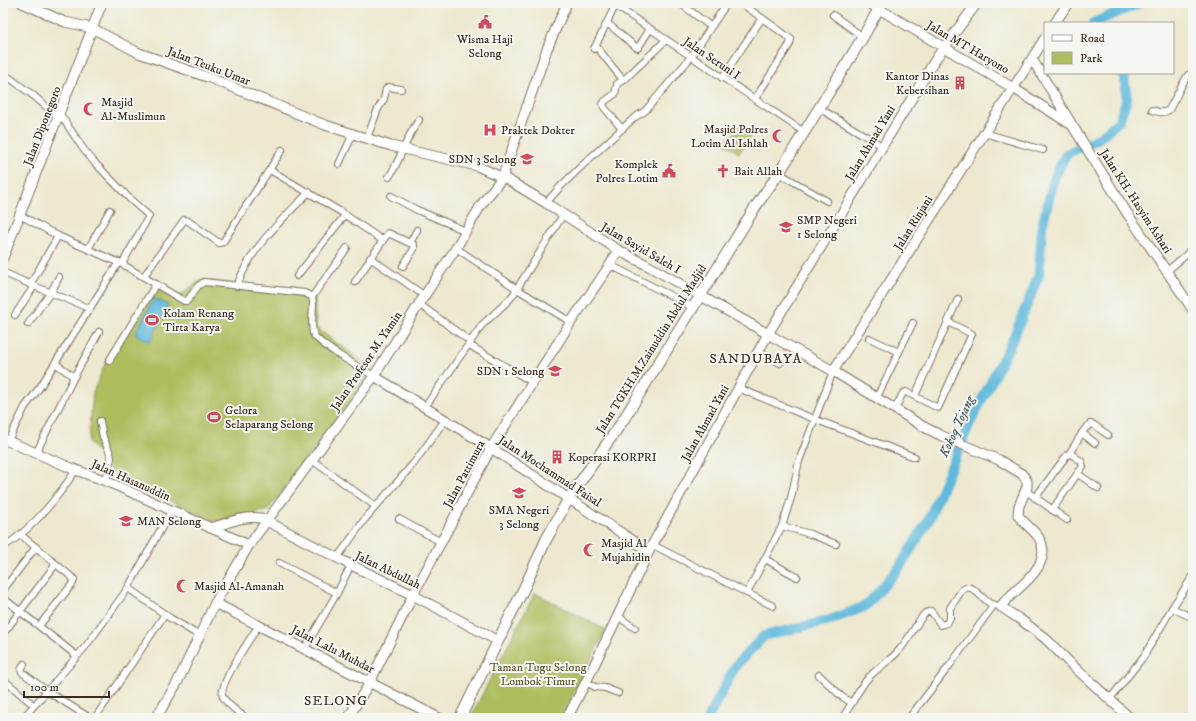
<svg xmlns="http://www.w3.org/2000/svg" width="1196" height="721" font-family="'IM FELL DW Pica',serif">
	<rect width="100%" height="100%" fill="#f6f6f2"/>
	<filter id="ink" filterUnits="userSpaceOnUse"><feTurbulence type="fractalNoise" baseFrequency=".025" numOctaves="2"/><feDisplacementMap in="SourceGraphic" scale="8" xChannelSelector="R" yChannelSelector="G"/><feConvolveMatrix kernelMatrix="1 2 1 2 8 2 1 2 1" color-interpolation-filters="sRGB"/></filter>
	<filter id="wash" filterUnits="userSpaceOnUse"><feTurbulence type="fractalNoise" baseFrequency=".012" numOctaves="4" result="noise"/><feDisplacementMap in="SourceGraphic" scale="16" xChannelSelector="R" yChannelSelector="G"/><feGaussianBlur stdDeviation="0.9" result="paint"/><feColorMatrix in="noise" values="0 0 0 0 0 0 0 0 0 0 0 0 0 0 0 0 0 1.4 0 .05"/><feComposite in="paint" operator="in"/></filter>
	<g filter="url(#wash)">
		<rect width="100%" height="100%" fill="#ede8cf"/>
		<!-- green -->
		<g fill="#afbd5f" stroke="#75743e">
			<polygon points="739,126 751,135 746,143 733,134"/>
			<polygon points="731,135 745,145 739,153 725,143"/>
			<polygon points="200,280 315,295 316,328 374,369 268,510 215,522 114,474 89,442 93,392 112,348 157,287 179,296"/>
			<polygon points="535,593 606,630 561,718 470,718"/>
		</g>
		<!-- water -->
		<polygon fill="#5eb9dc" stroke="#4c727d" points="154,298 168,305 150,342 135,334"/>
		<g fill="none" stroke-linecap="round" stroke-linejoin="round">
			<!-- river -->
			<g stroke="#5eb9dc" stroke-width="10">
				<polyline points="1093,23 1140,3"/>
				<polyline points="708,718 736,665 764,636 830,620 866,606 899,568 928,521 970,423 1013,339 1039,275 1042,226 1054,179 1066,154 1099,138 1119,121 1127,99 1124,77 1122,73"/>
			</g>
		</g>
	</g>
	<g filter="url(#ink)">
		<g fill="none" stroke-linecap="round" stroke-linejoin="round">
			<!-- street casing -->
			<g stroke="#796c5c" stroke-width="8">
				<g id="street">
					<polyline points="608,3 622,10 804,132"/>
					<polyline points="680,3 710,26"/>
					<polyline points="741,3 791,39 790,44 755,99"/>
					<polyline points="833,15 863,37"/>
					<polyline points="607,23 636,47 638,48 650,29"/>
					<polyline points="596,46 623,80"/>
					<polyline points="594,49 615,6"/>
					<polyline points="3,73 34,96 58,117"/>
					<polyline points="722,78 762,18"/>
					<polyline points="819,108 882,146"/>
					<path d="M1152,110C1158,112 1163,114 1169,110L1183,83L1188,75L1193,74"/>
					<polyline points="60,114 84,150 95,163 131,200 149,216 122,264"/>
					<polyline points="622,129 604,107 603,104 605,101 615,94 617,84 626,78 666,40"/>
					<polyline points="984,133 1043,150"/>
					<polyline points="367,138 378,109 384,99 386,89 388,87 401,89"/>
					<polyline points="339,164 353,134"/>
					<polyline points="270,170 341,212 382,240"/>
					<polyline points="779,173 827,201"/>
					<path d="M389,177C401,159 406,137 419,120"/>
					<polyline points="391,196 417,210 466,231"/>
					<polyline points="546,203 561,186 589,159 634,118 645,111 691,57 727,3"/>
					<path d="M20,215L58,236L122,264L184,301H187L198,286L204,282L305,293L312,297L313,302C313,311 311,324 313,333C316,343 363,370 374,376"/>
					<polyline points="410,243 417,230"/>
					<polyline points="456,248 517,289 571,322"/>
					<polyline points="88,249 110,210"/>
					<polyline points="370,258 425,296"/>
					<polyline points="610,265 693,307"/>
					<polyline points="1167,271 1186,255 1193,247"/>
					<path d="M3,272C31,286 61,296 90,309"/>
					<polyline points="144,276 184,220 188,221 219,243 223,242 282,150"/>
					<polyline points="297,276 345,215"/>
					<polyline points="355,282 388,233 414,245 414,249 403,266"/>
					<polyline points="30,285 58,236"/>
					<path d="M237,286C250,248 281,221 309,192"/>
					<polyline points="312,297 347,248"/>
					<polyline points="419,304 471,342"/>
					<polyline points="15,315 34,286"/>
					<polyline points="28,324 51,292 59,277"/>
					<polyline points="869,338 899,352"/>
					<polyline points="469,345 532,382"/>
					<polyline points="759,352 780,363"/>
					<polyline points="109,361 156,284"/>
					<polyline points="55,363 74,377"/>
					<polyline points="738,388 814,419 915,457"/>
					<polyline points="915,396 958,299"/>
					<polyline points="877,397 913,323"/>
					<polyline points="425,407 482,325 509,300 513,295 563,215"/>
					<polyline points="895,409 903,393 906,392 938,408 972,334 948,322"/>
					<polyline points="100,421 103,437 110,453 111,458 106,481"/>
					<polyline points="1082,433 1095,443"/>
					<polyline points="8,441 25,407 40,387 119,262"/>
					<polyline points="36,453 74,377 99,332"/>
					<polyline points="1069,454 1084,430 1090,424 1094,425 1108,435"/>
					<polyline points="312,460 375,506"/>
					<polyline points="1078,474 1098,488"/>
					<polyline points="1026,491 1067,520"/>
					<polyline points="1035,498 1067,455 1071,454 1081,461 1083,466 1052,510"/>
					<polyline points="399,519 441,542"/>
					<polyline points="782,526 810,534 836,544"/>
					<polyline points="21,535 74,579 73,583 39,626"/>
					<polyline points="653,545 747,593 782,526 791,498 799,461 833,371"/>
					<path d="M3,547C33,529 56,499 76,470"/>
					<polyline points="337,558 365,519 414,463 445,420"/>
					<polyline points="765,559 797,577"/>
					<polyline points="279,563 337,593"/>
					<polyline points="128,588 170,618 200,636"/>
					<polyline points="3,590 36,547"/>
					<polyline points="747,593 773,606"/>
					<polyline points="3,598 77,656"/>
					<polyline points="1172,608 1193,618"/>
					<polyline points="618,615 623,620 635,628"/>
					<polyline points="3,634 56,564"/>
					<polyline points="305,648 337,593 351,565"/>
					<polyline points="819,675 841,696 852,703"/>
					<polyline points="3,679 30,702"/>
					<polyline points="586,682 595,687 605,688 618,693"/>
					<polyline points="1109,700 1144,656 1172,608 1193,576"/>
					<polyline points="23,718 47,691 23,673 21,670 24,664"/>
					<polyline points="90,718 47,691 86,646 128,588 171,511"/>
					<polyline points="95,718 165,614"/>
					<path d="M246,718C238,712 227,705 223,697C217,686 252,636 259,625"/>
					<path d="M842,718C852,705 858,689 869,677C879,666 892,660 901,648C910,637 916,624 925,613L931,611L941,625L947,623L950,618V608L962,590L968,587L973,589L989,603L1001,607"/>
					<polyline points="909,718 950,665 994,605"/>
				</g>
			</g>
			<!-- secondary casing -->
			<g stroke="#796c5c" stroke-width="11">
				<g id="secondary">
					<path d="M22,3L65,22L92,28L139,53L210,78L325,125L391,146L477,166L508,180L546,203L618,250L645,264L833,371L924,427L940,435L999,460L1022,474L1027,481V487L1019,506L1018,515C1023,523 1033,529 1039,538C1051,558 1032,577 1018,589C1012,595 1004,600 1001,607L1021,620L1046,639L1071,664L1130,718"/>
					<polyline points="869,3 1013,88 1072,125 1127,213 1193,310"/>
					<polyline points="1055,23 1068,3"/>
					<polyline points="1032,59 1071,123"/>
					<polyline points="3,258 102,3"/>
					<polyline points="833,371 1045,38"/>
					<polyline points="374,376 491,448 649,551"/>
					<polyline points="3,439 76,470 106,481 249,545"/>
					<path d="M210,528C226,524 244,515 261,518L343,561L413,595L498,641"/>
					<polyline points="215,603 439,718"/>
					<polyline points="156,718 177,683 215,603 249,545 374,376 419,304 456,248 481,205 502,178 547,49 567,3"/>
					<polyline points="348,718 370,682 413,595 491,448 571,322 610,265 618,250"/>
					<polyline points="567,718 586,682 649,551 768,334 937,57 977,3"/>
				</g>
			</g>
			<!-- primary casing -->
			<g stroke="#796c5c" stroke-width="12">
				<polyline id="primary" points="460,718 526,584 546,540 569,498 622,422 756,206 779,173 863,37 882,3"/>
			</g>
			<!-- street -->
			<use href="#street" stroke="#fff" stroke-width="6"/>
			<!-- secondary -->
			<use href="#secondary" stroke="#fff" stroke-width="9"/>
			<!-- primary -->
			<use href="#primary" stroke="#fff" stroke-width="10"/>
		</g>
	</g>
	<!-- icons -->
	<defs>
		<g id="civic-bare" transform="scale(1.08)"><path d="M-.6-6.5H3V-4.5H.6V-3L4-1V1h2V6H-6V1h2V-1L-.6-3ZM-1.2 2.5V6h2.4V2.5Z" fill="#d1495b" stroke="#f6f6f2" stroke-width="2.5" paint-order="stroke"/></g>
		<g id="building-bare" transform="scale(1.08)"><path d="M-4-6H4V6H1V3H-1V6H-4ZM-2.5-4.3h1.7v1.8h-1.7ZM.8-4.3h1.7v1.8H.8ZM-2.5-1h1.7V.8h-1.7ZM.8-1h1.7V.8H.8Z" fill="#d1495b" stroke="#f6f6f2" stroke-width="2.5" paint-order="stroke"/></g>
		<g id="mosque-bare" transform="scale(1.08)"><path d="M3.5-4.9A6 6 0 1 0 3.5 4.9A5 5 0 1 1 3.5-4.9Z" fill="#d1495b" stroke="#f6f6f2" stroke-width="2.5" paint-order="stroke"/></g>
		<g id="hospital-bare" transform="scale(1.08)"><path d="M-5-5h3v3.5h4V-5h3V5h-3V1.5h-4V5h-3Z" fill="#d1495b" stroke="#f6f6f2" stroke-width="2.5" paint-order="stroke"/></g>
		<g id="school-bare" transform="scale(1.08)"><path d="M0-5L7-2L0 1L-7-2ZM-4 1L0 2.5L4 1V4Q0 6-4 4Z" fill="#d1495b" stroke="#f6f6f2" stroke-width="2.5" paint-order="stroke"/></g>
		<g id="church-bare" transform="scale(1.08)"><path d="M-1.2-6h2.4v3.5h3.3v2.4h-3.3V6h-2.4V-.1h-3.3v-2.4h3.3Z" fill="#d1495b" stroke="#f6f6f2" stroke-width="2.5" paint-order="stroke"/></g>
		<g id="stadium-bare" transform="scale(1.08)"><path d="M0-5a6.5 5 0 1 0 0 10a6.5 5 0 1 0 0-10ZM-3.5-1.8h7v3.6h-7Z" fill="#d1495b" stroke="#f6f6f2" stroke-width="2.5" paint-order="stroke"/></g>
	</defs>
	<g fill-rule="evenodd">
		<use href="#civic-bare" x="485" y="22"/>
		<use href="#building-bare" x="960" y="83"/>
		<use href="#mosque-bare" x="90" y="109"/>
		<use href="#hospital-bare" x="490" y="130"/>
		<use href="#mosque-bare" x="779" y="136"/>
		<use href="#school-bare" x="527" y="159"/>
		<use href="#civic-bare" x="669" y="171"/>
		<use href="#church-bare" x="723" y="171"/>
		<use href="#school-bare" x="786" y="227"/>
		<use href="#stadium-bare" x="152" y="320"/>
		<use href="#school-bare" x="555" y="371"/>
		<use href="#stadium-bare" x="214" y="417"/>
		<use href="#building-bare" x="557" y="457"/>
		<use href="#school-bare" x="519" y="493"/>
		<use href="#school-bare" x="126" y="521"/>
		<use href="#mosque-bare" x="590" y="550"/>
		<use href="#mosque-bare" x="183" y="586"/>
	</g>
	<g text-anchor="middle" stroke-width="4" stroke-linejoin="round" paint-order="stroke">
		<!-- poi labels -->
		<g font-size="12" fill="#3b2a1e" stroke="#f6f6f2" text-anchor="start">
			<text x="485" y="43" text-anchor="middle">Wisma Haji<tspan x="485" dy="14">Selong</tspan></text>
			<text x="949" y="80" text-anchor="end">Kantor Dinas<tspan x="949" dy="14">Kebersihan</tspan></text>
			<text x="101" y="106">Masjid<tspan x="101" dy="14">Al-Muslimun</tspan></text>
			<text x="768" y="133" text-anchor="end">Masjid Polres<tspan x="768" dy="14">Lotim Al Ishlah</tspan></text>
			<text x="501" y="134">Praktek Dokter</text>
			<text x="516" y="163" text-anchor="end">SDN 3 Selong</text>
			<text x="658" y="168" text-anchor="end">Komplek<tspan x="658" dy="14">Polres Lotim</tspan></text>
			<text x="734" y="175">Bait Allah</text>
			<text x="797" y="224">SMP Negeri<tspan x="797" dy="14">1 Selong</tspan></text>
			<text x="163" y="317">Kolam Renang<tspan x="163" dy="14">Tirta Karya</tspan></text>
			<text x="544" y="375" text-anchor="end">SDN 1 Selong</text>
			<text x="225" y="414">Gelora<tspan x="225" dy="14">Selaparang Selong</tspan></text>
			<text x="568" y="461">Koperasi KORPRI</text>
			<text x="519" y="514" text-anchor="middle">SMA Negeri<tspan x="519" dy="14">3 Selong</tspan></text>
			<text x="137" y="525">MAN Selong</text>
			<text x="601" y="547">Masjid Al<tspan x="601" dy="14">Mujahidin</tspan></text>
			<text x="194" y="590">Masjid Al-Amanah</text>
		</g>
		<!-- street labels -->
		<g font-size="12" fill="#3b2a1e" stroke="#f6f6f2">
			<text transform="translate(968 47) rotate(30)" y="4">Jalan MT Haryono</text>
			<text transform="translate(712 58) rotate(34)" y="4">Jalan Seruni I</text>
			<text transform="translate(209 66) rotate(21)" y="4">Jalan Teuku Umar</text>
			<text transform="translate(42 126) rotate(-69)" y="4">Jalan Diponegoro</text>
			<text transform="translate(870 143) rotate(-59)" y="4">Jalan Ahmad Yani</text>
			<text transform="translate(1136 201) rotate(57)" y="4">Jalan KH. Hasyim Ashari</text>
			<text transform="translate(913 223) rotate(-58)" y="4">Jalan Rinjani</text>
			<text transform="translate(641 248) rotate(30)" y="4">Jalan Sayid Saleh I</text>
			<text transform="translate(651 349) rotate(-58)" y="4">Jalan TGKH.M.Zainuddin Abdul Madjid</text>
			<text transform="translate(366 361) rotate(-56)" y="4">Jalan Profesor M. Yamin</text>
			<text transform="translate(705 423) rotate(-61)" y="4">Jalan Ahmad Yani</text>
			<text transform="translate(550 471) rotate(33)" y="4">Jalan Mochammad Faisal</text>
			<text transform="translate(464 474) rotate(-62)" y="4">Jalan Pattimura</text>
			<text transform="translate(131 480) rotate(24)" y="4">Jalan Hasanuddin</text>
			<text transform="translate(388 570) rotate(26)" y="4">Jalan Abdullah</text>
			<text transform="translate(333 649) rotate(27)" y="4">Jalan Lalu Muhdar</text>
		</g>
		<!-- park labels -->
		<g font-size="12" fill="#5e5632" stroke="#f6f6f2">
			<text x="538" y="671">Taman Tugu Selong<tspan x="538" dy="14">Lombok Timur</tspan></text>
		</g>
		<!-- water labels -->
		<g font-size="13" font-style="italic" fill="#475c60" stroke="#f6f6f2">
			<text transform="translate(956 426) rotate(-65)" y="5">Kokoq Tojang</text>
		</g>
		<!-- quarter labels -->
		<g font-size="14" letter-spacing="1" fill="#3b2a1e" stroke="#f6f6f2">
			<text x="756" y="363">SANDUBAYA</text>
			<text x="336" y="705">SELONG</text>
		</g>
	</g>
	<!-- margin -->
	<rect width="1196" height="721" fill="none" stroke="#f6f6f2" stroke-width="16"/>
	<!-- legend -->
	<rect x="1044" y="22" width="130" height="52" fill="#f6f6f2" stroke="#aba49d"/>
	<rect x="1052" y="35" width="20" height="6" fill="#ffffff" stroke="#aba49d"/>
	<text x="1080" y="42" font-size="12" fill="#3b2a1e">Road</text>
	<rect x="1052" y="52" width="20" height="12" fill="#afbd5f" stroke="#aba49d"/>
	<text x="1080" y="62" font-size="12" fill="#3b2a1e">Park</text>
	<!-- scale -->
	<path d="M24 691v6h85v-6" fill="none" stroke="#3b2a1e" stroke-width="2"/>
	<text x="30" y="691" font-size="12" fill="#3b2a1e" stroke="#f6f6f2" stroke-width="3" paint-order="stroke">100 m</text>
</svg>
